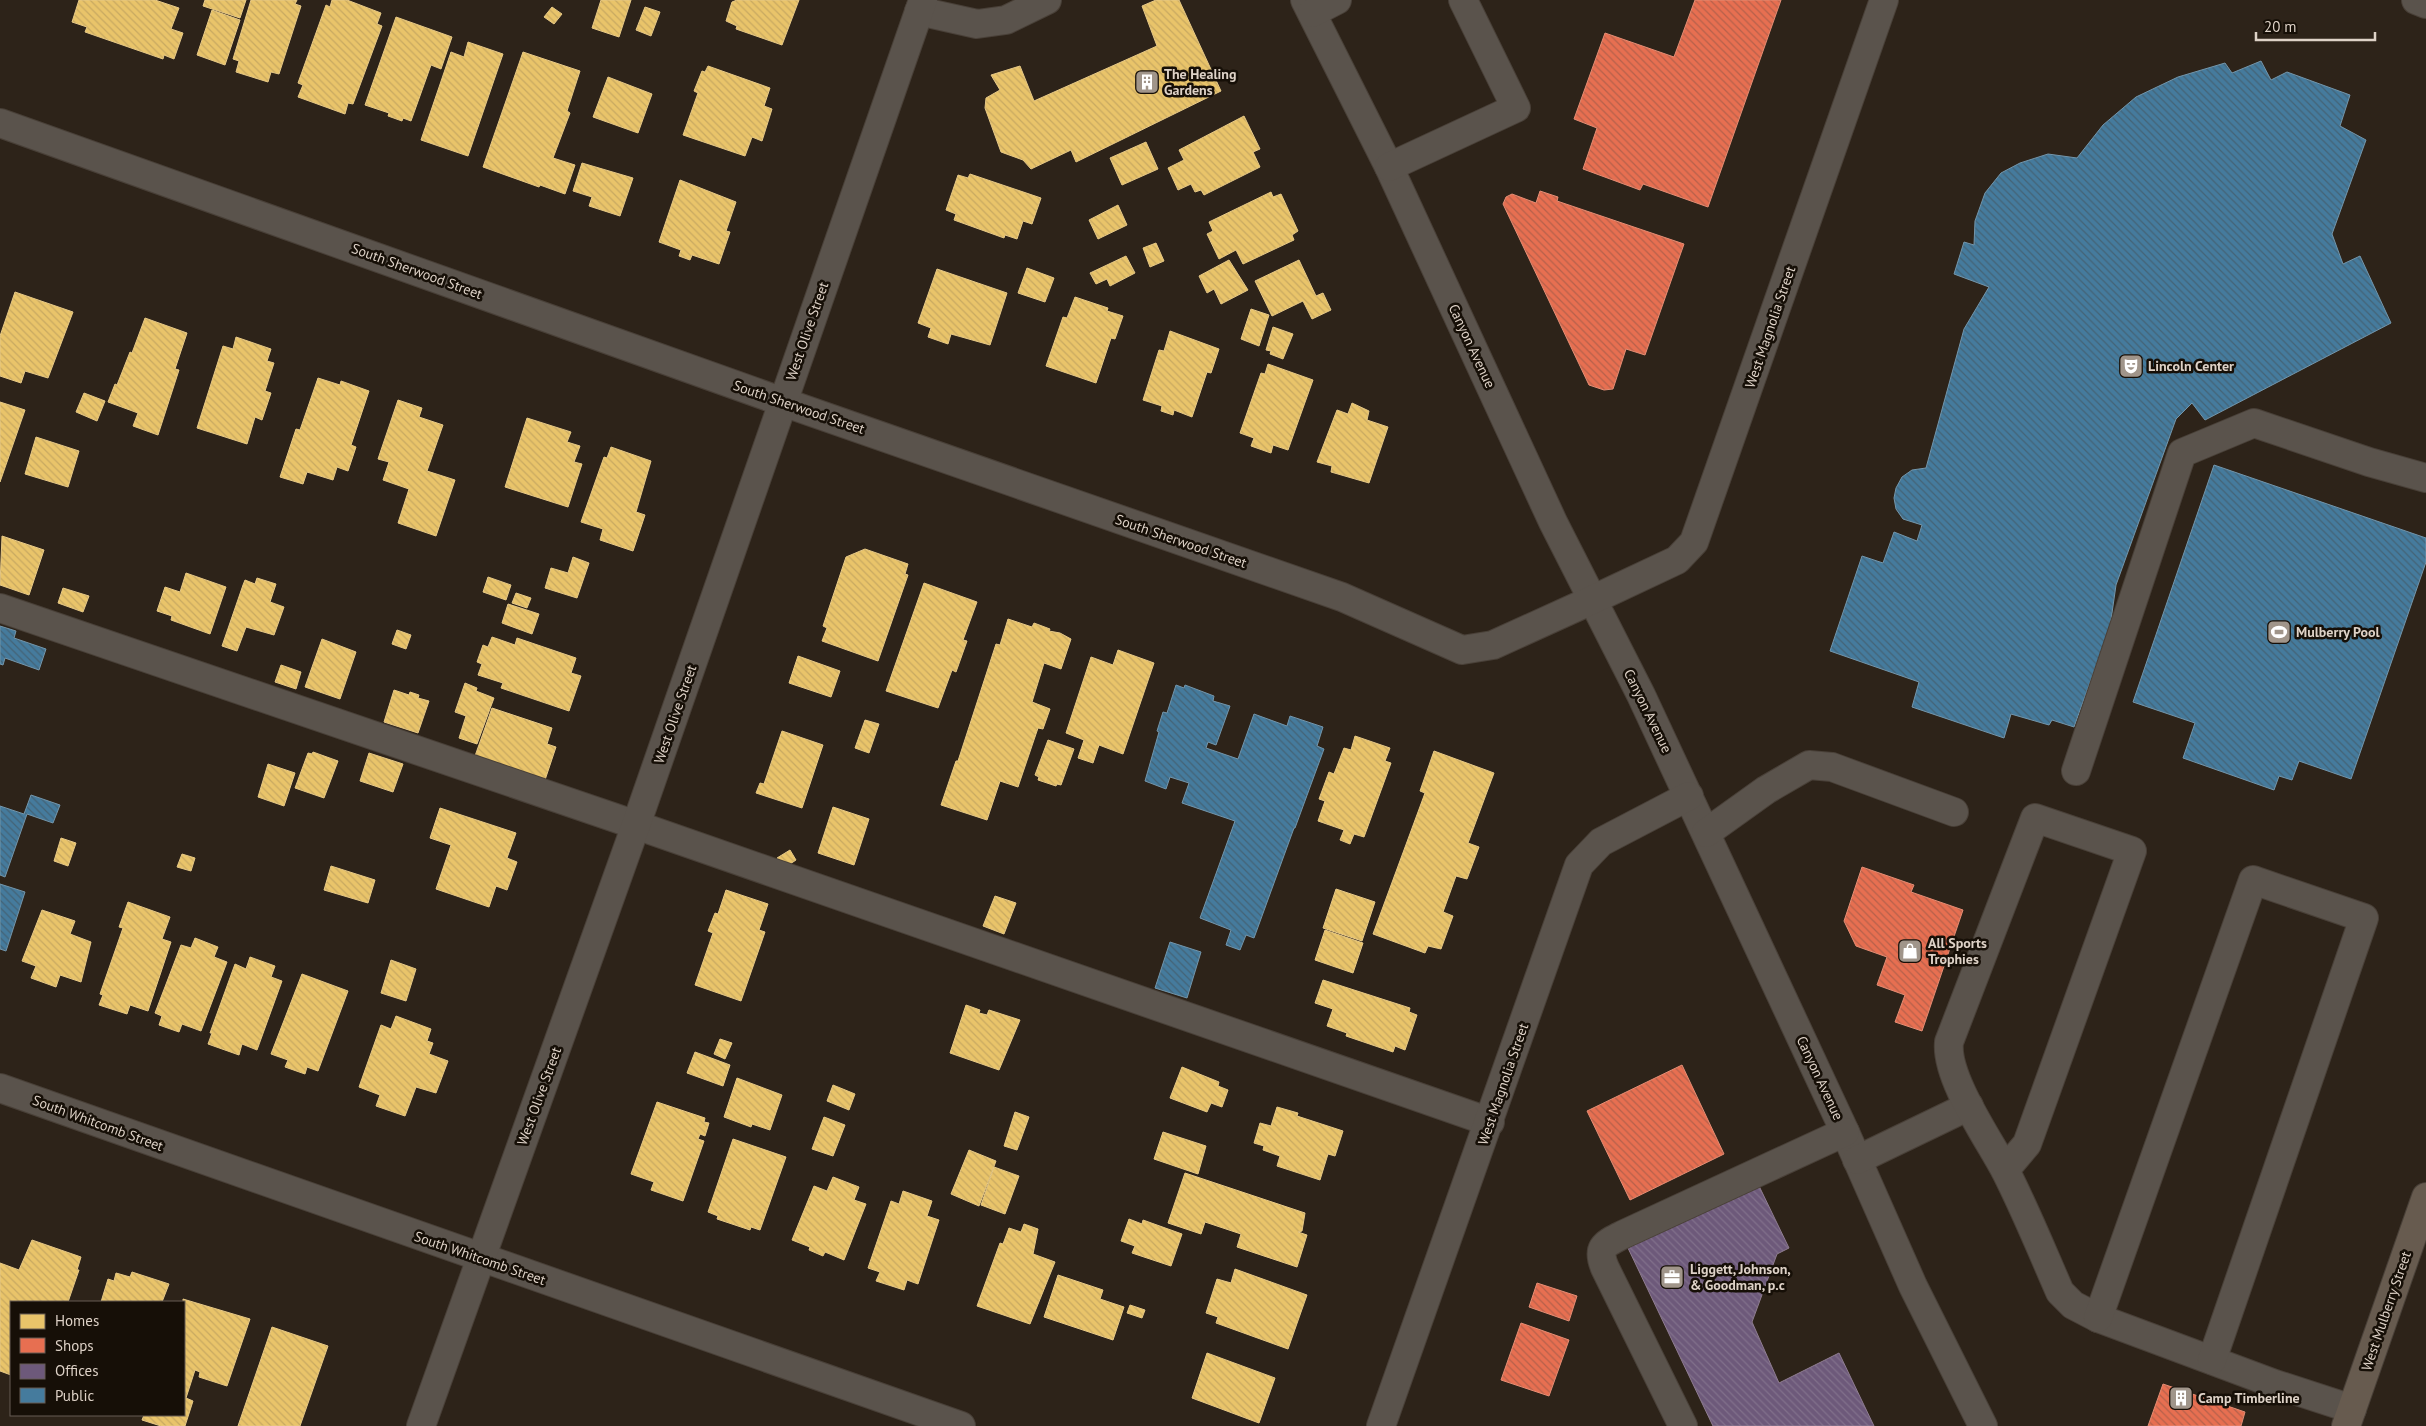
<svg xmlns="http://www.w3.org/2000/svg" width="2426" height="1426" font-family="'PT Sans',sans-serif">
	<defs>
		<pattern id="homes-back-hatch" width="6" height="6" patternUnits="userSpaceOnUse" patternTransform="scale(1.25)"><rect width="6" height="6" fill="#e9c46a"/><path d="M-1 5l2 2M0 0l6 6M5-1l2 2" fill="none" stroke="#c8a961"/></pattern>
		<pattern id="shops-back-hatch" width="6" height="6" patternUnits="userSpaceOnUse" patternTransform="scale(1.25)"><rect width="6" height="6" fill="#e76f51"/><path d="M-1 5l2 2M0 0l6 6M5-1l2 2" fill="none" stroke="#b6614b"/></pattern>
		<pattern id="offices-back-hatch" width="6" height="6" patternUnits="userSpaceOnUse" patternTransform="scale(1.25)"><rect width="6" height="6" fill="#6d597a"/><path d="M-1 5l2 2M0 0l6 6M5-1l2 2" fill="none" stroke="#81708b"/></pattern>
		<pattern id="public-back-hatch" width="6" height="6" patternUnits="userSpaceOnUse" patternTransform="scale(1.25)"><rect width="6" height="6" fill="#457b9d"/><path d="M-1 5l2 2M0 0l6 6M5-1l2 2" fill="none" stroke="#446376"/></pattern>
	</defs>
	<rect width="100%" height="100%" fill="#2d2319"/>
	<!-- homes -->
	<g fill="url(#homes-back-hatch)" stroke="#e6c886">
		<polygon points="79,0 155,0 179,8 171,29 183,33 174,59 164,55 163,59 85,32 87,27 72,22"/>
		<polygon points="205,0 246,0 240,18 203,6"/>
		<polygon points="251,0 297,0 295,4 301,6 279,74 271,72 268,82 236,72 239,61 233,59"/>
		<polygon points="332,0 347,0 381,13 377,24 382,26 353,104 348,103 345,114 298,97 303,85 298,83 326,5 330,7"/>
		<polygon points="601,0 631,0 619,37 592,28"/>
		<polygon points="737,0 799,0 782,45 736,29 737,26 726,21 732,2"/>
		<polygon points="1156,0 1179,0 1221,91 1076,162 1071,150 1031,169 1023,160 1001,152 985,108 986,98 1000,90 991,75 1020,66 1034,101 1157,46 1142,6"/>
		<polygon points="552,7 562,14 554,24 544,17"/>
		<polygon points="645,7 660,12 651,36 636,30"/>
		<polygon points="212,10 240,20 225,65 197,55"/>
		<polygon points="396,17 452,37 441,69 431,65 411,121 403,118 402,121 388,116 389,113 365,105"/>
		<polygon points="468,42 503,54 468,156 421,140 451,52 464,57"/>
		<polygon points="523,52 580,71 567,111 570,113 553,158 575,165 565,194 540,185 539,187 483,167"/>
		<polygon points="708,66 770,88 764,106 772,109 762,141 752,137 745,156 683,135 698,93 694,91 702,71 705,72"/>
		<polygon points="608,77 652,94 638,133 593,117"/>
		<polygon points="1244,116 1260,149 1253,152 1260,167 1204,195 1201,190 1195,192 1191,184 1178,190 1168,168 1184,160 1179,150"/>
		<polygon points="1146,142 1158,169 1122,185 1110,158"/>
		<polygon points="582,163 633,178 620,216 589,206 592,197 573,191"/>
		<polygon points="970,174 1041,198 1032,224 1023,221 1017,239 1005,235 1004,238 954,220 956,214 946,210 958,175 968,178"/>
		<polygon points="680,180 736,202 726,231 730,232 719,264 692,255 690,260 679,256 681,250 659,242"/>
		<polygon points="1271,192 1273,197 1281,194 1298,231 1292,235 1294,240 1243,264 1236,250 1219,259 1207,234 1213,231 1209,222"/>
		<polygon points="1118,205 1127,225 1098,239 1089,220"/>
		<polygon points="1156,243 1164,261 1150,267 1143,248"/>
		<polygon points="1126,256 1135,273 1110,286 1107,279 1096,284 1090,273"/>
		<polygon points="1229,260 1248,290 1221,304 1214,289 1207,293 1199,276"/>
		<polygon points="1299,260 1316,296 1323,293 1331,310 1312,319 1303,301 1272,316 1255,281"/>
		<polygon points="1027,268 1054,278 1045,302 1018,293"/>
		<polygon points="937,269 1007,293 990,345 951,334 948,344 928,337 931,328 918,323"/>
		<polygon points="15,292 73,312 48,378 25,371 21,383 0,376 0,336"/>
		<polygon points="1075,297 1108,308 1107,311 1123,316 1115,339 1111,338 1096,383 1046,366 1063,317 1067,318"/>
		<polygon points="1251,309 1269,315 1259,346 1241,339"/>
		<polygon points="145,318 187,333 175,369 179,370 158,435 133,426 138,413 108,402 115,384 117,385 130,352 132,353"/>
		<polygon points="1273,327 1293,334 1283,359 1270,354 1271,351 1266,350"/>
		<polygon points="1170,331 1219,349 1211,373 1207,372 1192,417 1174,410 1173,415 1161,411 1162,406 1143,400 1159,350 1164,351"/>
		<polygon points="236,337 271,349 267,361 274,363 265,391 271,393 262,420 255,417 247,444 197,428 223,346 233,349"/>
		<polygon points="1268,364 1313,380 1288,450 1273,445 1271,453 1251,446 1254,438 1240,433 1261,373 1265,374"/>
		<polygon points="318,378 340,385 341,381 369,391 351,445 356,447 348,471 337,467 333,480 307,472 303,484 280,477 296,429 300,430"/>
		<polygon points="84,393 105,401 97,421 76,412"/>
		<polygon points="398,400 422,408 419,417 443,425 427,471 455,480 436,536 398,523 409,489 383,480 389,462 378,459"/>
		<polygon points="0,402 25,410 0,482"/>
		<polygon points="1352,403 1369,411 1367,420 1388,427 1369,483 1331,472 1332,466 1317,462 1337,410 1348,414"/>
		<polygon points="527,418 571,432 567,442 580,446 574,462 582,464 568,507 505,487"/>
		<polygon points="36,437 79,451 68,487 25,474"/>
		<polygon points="611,447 651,461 636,512 645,515 633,551 600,540 603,529 581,522 604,457 607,458"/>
		<polygon points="2,536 44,550 29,595 0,585"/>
		<polygon points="865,549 908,564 905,574 908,575 878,661 822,641 827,628 823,626 846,557"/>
		<polygon points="573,557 589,563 577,598 545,588 551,568 568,573"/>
		<polygon points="186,573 226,587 210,634 171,620 172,616 157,611 165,587 180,592"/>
		<polygon points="488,577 511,585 506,600 483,592"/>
		<polygon points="257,578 276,584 270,602 284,607 274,635 246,627 237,651 222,646 243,585 245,580 255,584"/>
		<polygon points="924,583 977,602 963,640 967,641 956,672 952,670 938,708 886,691"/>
		<polygon points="63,588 89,596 83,612 58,603"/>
		<polygon points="516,593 531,598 527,608 512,603"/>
		<polygon points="508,604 539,614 532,634 502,623"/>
		<polygon points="1008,619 1032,627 1034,623 1050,629 1049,631 1060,633 1071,639 1061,669 1044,663 1032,702 1050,709 1043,729 1038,728 1018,787 1000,781 987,820 941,805 956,761 958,761 996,644 1000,645"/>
		<polygon points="397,630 411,635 406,649 392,644"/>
		<polygon points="492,637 515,645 517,638 576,658 571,673 581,676 569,711 501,688 503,683 478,675 482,664 477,662 483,645 488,647"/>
		<polygon points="322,639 356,652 340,699 305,687"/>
		<polygon points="1118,650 1154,663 1123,754 1099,745 1093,763 1078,758 1084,740 1066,733 1091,657 1113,665"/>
		<polygon points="798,656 840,671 831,697 789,683"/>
		<polygon points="281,665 301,672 296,689 275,682"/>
		<polygon points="465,683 477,688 476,691 494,698 477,744 459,738 466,716 455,712"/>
		<polygon points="394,690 409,695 410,692 419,695 418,698 429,701 418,733 384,722"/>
		<polygon points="492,708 552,728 547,744 556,747 545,780 475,756"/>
		<polygon points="865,720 879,724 869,753 855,748"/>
		<polygon points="782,731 823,745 802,808 756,793 760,783 764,784"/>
		<polygon points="1355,736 1390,748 1385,761 1391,763 1364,837 1354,834 1350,844 1340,840 1344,830 1318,821 1325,801 1319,799 1329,772 1334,774 1344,748 1351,750"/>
		<polygon points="1048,740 1074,749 1061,785 1057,784 1056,786 1038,780 1039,777 1035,775"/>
		<polygon points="1434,751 1494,773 1468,843 1479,847 1467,879 1456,876 1443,912 1453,916 1441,949 1428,946 1425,953 1373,934 1425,793 1420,791"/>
		<polygon points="313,752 338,761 324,798 295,788 308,753 312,754"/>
		<polygon points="369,753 403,764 393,792 360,781"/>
		<polygon points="268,764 295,773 284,806 258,797"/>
		<polygon points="833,807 869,819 854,865 818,853"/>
		<polygon points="440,808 516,833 507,858 517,862 507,890 496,886 489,907 436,889 451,845 430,838"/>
		<polygon points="61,838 76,843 68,866 54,861"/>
		<polygon points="790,850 796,860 784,868 777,858"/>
		<polygon points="182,854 195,858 191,871 177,867"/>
		<polygon points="331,866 375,880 368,903 324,890"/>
		<polygon points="1336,889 1375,902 1362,941 1323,928"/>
		<polygon points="726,890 768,904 759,930 765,932 741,1001 695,985 713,933 708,931 715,913 718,914"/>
		<polygon points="995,896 1016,903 1004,934 983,926"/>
		<polygon points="128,902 170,917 162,939 171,942 148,1011 130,1005 127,1014 99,1005 103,995 100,994 123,928 119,927"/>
		<polygon points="42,910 75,921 70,934 91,942 81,982 60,975 56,987 31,978 36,966 22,961"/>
		<polygon points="1325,930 1363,943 1353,973 1315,960"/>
		<polygon points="195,938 218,947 214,957 227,962 201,1031 182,1024 179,1032 159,1025 162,1016 155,1013 181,945 191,948"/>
		<polygon points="250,957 275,966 271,977 282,981 257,1050 242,1044 239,1055 208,1044 212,1033 210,1033 235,964 246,969"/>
		<polygon points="391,960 416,969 406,1001 381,993"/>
		<polygon points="302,974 348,991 318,1071 307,1067 305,1074 285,1067 288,1060 271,1054"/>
		<polygon points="1323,980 1410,1008 1409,1012 1417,1015 1405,1050 1395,1046 1393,1052 1346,1036 1347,1033 1327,1026 1333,1009 1315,1003"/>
		<polygon points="966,1005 980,1010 979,1013 987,1015 989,1010 1020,1020 999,1070 950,1053"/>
		<polygon points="396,1016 431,1029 427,1041 433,1043 429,1054 448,1061 436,1093 416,1087 405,1116 376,1106 380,1095 359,1087 381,1025 391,1029"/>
		<polygon points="720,1039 732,1043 725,1059 714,1054"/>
		<polygon points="695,1052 730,1065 723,1086 687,1073"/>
		<polygon points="1182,1067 1219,1082 1218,1086 1228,1090 1222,1107 1211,1103 1207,1112 1170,1098"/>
		<polygon points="737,1078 782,1095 770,1130 752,1124 751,1127 724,1117"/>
		<polygon points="833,1085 855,1094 849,1110 827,1101"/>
		<polygon points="657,1102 705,1118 704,1122 709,1123 705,1136 700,1134 698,1139 704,1141 683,1201 651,1190 654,1182 631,1174"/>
		<polygon points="1277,1107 1298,1113 1297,1116 1343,1131 1335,1156 1328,1154 1320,1180 1277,1166 1280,1156 1263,1150 1264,1146 1254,1143 1260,1123 1271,1126"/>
		<polygon points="1015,1112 1029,1117 1017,1150 1004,1146"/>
		<polygon points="824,1117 845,1125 833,1156 812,1149"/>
		<polygon points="1163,1132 1206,1146 1198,1174 1154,1159"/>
		<polygon points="733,1139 786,1157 760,1230 751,1227 750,1230 717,1219 718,1216 708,1212"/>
		<polygon points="969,1150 996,1161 979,1206 951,1194"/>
		<polygon points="994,1167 1019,1176 1005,1214 981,1205"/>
		<polygon points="1185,1173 1305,1213 1302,1231 1298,1232 1307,1235 1297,1267 1237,1247 1241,1234 1205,1222 1201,1234 1168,1223"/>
		<polygon points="833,1177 859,1187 854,1200 866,1204 844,1260 825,1252 823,1256 809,1250 810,1247 792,1240 814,1186 827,1191"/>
		<polygon points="903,1191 932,1201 927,1216 939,1220 918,1284 907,1280 904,1290 876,1281 880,1272 868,1268 891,1201 899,1204"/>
		<polygon points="1129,1219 1142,1224 1143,1220 1182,1234 1171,1266 1132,1253 1135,1246 1121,1241"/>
		<polygon points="1024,1224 1038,1229 1033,1254 1055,1262 1030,1324 977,1306 1000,1243 1003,1244 1009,1228 1021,1232"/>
		<polygon points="32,1240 81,1257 77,1270 79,1270 68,1302 11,1302 11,1375 0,1371 0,1263 19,1270"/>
		<polygon points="1235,1269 1307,1295 1288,1349 1216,1323 1218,1317 1206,1313 1217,1279 1231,1283"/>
		<polygon points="132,1272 169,1284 162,1302 101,1302 108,1279 114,1281 116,1273 130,1277"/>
		<polygon points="1058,1275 1103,1290 1100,1299 1124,1307 1113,1340 1044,1317"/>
		<polygon points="183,1299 250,1319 227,1386 199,1377 200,1372 195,1370 186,1398 193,1401 185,1426 161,1426 142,1420 144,1415 184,1415"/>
		<polygon points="1130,1305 1145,1310 1142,1318 1127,1313"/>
		<polygon points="272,1327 328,1346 300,1426 238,1426"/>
		<polygon points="1207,1353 1275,1378 1259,1423 1192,1398"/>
	</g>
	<!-- shops -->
	<g fill="url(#shops-back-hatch)" stroke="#e48d74">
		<polygon points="1695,0 1781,0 1708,207 1643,184 1640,190 1583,169 1597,128 1574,119 1605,33 1674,57"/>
		<polygon points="1540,191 1558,197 1557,201 1684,244 1645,355 1626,349 1613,389 1604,390 1589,385 1503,204 1506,197 1512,194 1536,203"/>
		<polygon points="1862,867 1914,885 1911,892 1963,910 1922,1031 1895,1022 1905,995 1877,985 1887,957 1856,946 1844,921"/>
		<polygon points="1682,1065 1724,1154 1630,1200 1587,1111"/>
		<polygon points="1537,1283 1577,1296 1569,1321 1529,1307"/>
		<polygon points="1521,1323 1569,1340 1549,1396 1501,1380"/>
		<polygon points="2163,1384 2245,1412 2241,1426 2148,1426"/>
	</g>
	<!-- offices -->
	<polygon fill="url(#offices-back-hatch)" stroke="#8f7d91" points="1759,1186 1789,1248 1777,1254 1752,1322 1779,1383 1839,1353 1874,1426 1713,1426 1628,1248"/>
	<!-- public -->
	<g fill="url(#public-back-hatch)" stroke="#7395aa">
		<polygon points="2261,61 2271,80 2287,72 2350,95 2340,126 2366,140 2332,234 2343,264 2360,256 2391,323 2205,420 2192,403 2176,419 2116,585 2110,627 2074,727 2052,720 2049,725 2011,714 2004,738 1912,707 1919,682 1830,651 1862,556 1883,563 1894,532 1917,541 1922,525 1903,519 1896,509 1894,498 1896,488 1902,477 1912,470 1926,468 1964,329 1989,287 1954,274 1964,242 1974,245 1975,221 1985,193 2001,173 2020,163 2048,154 2077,158 2103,125 2136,97 2178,77 2225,63 2232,73"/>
		<polygon points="2214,465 2426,538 2426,562 2351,779 2299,761 2292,780 2279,776 2274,790 2183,758 2195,723 2133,702"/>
		<polygon points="0,626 16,631 14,638 46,649 39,670 5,658 3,665 0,664"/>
		<polygon points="1176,685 1184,688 1185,685 1214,696 1213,701 1230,706 1216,745 1208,742 1206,748 1238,759 1254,714 1287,726 1290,716 1323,727 1317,746 1324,749 1295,828 1294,828 1254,938 1246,935 1240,950 1226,945 1231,930 1200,918 1235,821 1182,803 1189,783 1170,777 1166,789 1145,781 1159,732 1157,731 1163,712 1167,713"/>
		<polygon points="31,795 60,805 53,823 27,814 5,877 0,875 0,806 24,814"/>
		<polygon points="0,884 25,892 6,951 0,949"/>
		<polygon points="1170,942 1201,952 1187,998 1155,988"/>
	</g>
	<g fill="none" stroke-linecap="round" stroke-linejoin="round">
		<!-- minor casing -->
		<g stroke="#494038" stroke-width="30">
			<g id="minor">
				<polyline points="1305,0 1389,167 1553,522 1641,695 1845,1132 1913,1286 1983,1426"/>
				<polyline points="2416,0 2426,4"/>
				<polyline points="919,11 977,24 1006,20 1047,0"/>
				<polyline points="1312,13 1337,0"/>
				<polyline points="0,123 783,402 1342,597 1462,650 1493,645 1592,600 1677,560 1694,542 1884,0"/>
				<polyline points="1389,167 1516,108 1463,0"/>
				<polyline points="0,608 636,825 1490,1122"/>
				<polyline points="2076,771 2182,453 2254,423 2369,462 2426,478"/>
				<polyline points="1706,833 1766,790 1809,765 1832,767 1954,812"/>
				<polyline points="0,1088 961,1426"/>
				<polyline points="1857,1160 1969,1106"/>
				<path d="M2005,1170L2027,1144L2132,851L2035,818L1949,1042C1945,1077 1988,1138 2005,1170C2025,1209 2042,1251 2060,1292L2073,1305L2098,1318L2275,1384L2352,1409"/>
				<polyline points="2098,1318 2253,880 2364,918 2212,1360"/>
				<polyline points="421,1426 636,825 923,0"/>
				<polyline points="1381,1426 1579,865 1601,842 1689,796"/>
				<path d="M1683,1426L1605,1268C1596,1247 1605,1244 1622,1235L1845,1132"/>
			</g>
		</g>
		<!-- major casing -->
		<g stroke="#494038" stroke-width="30">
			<polyline id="major" points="2346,1426 2426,1197"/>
		</g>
		<!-- minor -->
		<use href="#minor" stroke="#5a534c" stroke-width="28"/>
		<!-- major -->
		<use href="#major" stroke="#675b4f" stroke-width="28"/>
	</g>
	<!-- icons -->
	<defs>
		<g id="building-square" transform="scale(1.25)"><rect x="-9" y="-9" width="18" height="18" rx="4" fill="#a0958a" stroke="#160f07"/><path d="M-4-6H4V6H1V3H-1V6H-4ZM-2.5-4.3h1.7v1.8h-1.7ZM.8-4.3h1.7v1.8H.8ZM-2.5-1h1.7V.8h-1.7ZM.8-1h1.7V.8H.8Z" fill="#fff"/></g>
		<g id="theatre-square" transform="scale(1.25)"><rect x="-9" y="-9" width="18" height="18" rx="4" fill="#a0958a" stroke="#160f07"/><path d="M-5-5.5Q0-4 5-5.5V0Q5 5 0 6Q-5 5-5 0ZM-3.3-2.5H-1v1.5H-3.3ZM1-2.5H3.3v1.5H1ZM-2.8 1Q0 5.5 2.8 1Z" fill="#fff"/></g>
		<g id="stadium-square" transform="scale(1.25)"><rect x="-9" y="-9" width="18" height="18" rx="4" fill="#a0958a" stroke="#160f07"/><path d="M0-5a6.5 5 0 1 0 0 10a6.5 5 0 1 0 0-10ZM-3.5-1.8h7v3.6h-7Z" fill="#fff"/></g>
		<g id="shop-square" transform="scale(1.25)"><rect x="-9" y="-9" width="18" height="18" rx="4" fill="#a0958a" stroke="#160f07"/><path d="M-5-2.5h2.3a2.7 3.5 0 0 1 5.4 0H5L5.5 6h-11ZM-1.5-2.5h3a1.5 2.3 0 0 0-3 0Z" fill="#fff"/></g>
		<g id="office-square" transform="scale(1.25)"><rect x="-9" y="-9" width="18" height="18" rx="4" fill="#a0958a" stroke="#160f07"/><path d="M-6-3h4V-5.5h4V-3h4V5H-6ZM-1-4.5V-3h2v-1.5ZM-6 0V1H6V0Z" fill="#fff"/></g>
	</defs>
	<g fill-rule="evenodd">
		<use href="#building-square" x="1147" y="82"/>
		<use href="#theatre-square" x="2131" y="366"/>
		<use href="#stadium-square" x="2279" y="632"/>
		<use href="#shop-square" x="1910" y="951"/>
		<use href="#office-square" x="1672" y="1277"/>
		<use href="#building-square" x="2181" y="1398"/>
	</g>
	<g text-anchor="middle" stroke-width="5" stroke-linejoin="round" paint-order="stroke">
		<!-- poi labels -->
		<g font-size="14" font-weight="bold" fill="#ded2c7" stroke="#160f07" text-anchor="start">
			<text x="1164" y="79">The Healing<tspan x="1164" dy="16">Gardens</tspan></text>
			<text x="2148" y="371">Lincoln Center</text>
			<text x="2296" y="637">Mulberry Pool</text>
			<text x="1928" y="948">All Sports<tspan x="1928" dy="16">Trophies</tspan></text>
			<text x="1690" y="1274">Liggett, Johnson,<tspan x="1690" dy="16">&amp; Goodman, p.c</tspan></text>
			<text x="2198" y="1403">Camp Timberline</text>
		</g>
		<!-- street labels -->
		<g font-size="14" fill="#ded2c7" stroke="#160f07">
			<text transform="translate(417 271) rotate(20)" y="5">South Sherwood Street</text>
			<text transform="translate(1770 327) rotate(-71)" y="5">West Magnolia Street</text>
			<text transform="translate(807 331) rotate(-71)" y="5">West Olive Street</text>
			<text transform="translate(1472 346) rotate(65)" y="5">Canyon Avenue</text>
			<text transform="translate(799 407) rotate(19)" y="5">South Sherwood Street</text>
			<text transform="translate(1181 541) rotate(19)" y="5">South Sherwood Street</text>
			<text transform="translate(1648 711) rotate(64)" y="5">Canyon Avenue</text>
			<text transform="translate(675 714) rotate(-71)" y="5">West Olive Street</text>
			<text transform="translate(1820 1078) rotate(65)" y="5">Canyon Avenue</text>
			<text transform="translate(1503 1084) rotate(-71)" y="5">West Magnolia Street</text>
			<text transform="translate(539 1096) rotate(-70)" y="5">West Olive Street</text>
			<text transform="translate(98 1123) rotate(20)" y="5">South Whitcomb Street</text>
			<text transform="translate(480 1258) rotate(19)" y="5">South Whitcomb Street</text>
			<text transform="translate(2386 1311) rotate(-71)" y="5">West Mulberry Street</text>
		</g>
	</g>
	<!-- legend -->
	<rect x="10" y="1301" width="175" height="115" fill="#160f07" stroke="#665d54"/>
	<rect x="20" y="1314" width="25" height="15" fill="#e9c46a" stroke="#665d54"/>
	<text x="55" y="1326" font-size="15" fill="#ded2c7">Homes</text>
	<rect x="20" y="1338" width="25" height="15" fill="#e76f51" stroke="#665d54"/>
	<text x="55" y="1351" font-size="15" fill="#ded2c7">Shops</text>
	<rect x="20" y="1364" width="25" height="15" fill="#6d597a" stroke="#665d54"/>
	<text x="55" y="1376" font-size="15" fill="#ded2c7">Offices</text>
	<rect x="20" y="1388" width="25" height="15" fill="#457b9d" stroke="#665d54"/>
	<text x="55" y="1401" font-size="15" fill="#ded2c7">Public</text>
	<!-- scale -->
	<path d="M2256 32v8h119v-8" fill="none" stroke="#ded2c7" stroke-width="2.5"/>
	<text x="2264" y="32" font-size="15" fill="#ded2c7" stroke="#160f07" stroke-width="4" paint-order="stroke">20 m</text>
</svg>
